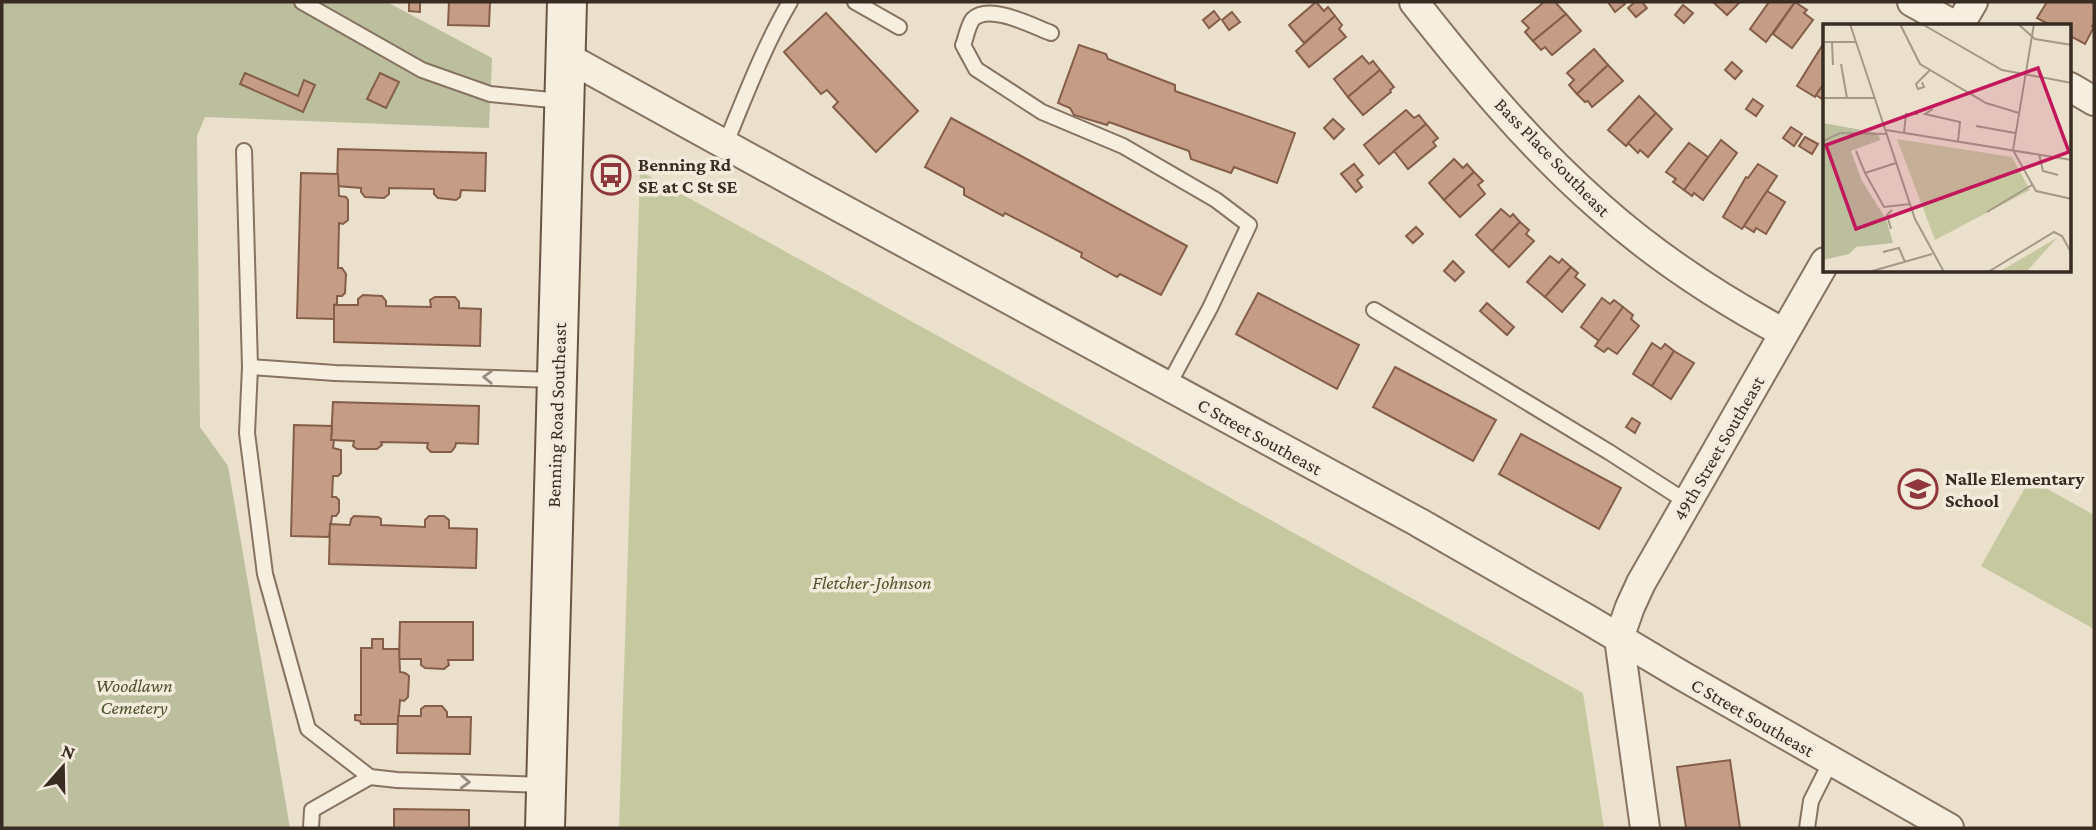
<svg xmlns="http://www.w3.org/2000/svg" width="2096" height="830" font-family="'Crimson Pro',serif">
	<rect width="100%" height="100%" fill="#ebe0cc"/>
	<!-- green -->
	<g fill="#c6c9a0">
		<polygon points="640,171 1583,693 1604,828 619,828"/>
		<polygon points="2030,479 2094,515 2094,629 1981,566"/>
	</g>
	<!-- cemetery -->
	<polygon fill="#bcbf9e" points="2,2 387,2 492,58 489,128 205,117 197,136 200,427 228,466 290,828 2,828"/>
	<!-- building -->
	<g fill="#c59d86" stroke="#845e49" stroke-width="2">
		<polygon points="409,2 420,2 420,12 409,11"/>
		<polygon points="449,2 490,2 489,26 448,25"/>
		<polygon points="1316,2 1324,11 1328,7 1335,16 1304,43 1289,25"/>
		<polygon points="1544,2 1555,2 1566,14 1533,41 1525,32 1529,28 1522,21"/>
		<polygon points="1608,2 1623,2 1625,4 1615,12"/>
		<polygon points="1635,2 1642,2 1647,8 1636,17 1628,8"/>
		<polygon points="1713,2 1740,2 1727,15"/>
		<polygon points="1769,2 1795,2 1766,42 1750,29"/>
		<polygon points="1795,2 1807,10 1804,13 1813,20 1792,48 1773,34"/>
		<polygon points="2047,2 2094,2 2094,23 2092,26 2094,27 2085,44 2070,36 2070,26 2052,26 2037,18"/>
		<polygon points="1683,5 1693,13 1684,23 1675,15"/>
		<polygon points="1214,11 1220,19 1209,28 1203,20"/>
		<polygon points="1232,12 1240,22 1229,30 1222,20"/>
		<polygon points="826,13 918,111 876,152 833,107 838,102 827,90 821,94 784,52"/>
		<polygon points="1566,14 1581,31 1552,55 1545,47 1541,50 1533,41"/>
		<polygon points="1335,16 1342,25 1339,29 1346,37 1309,67 1296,51"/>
		<polygon points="1825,41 1825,82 1815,97 1797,86"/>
		<polygon points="1079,45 1106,54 1108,59 1175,85 1175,91 1295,133 1277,183 1234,167 1231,173 1191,159 1189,151 1109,122 1107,125 1074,115 1070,108 1058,103"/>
		<polygon points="1594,49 1608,65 1577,94 1569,85 1574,80 1567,73"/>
		<polygon points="1362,56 1369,64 1373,61 1380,70 1348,97 1334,79"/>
		<polygon points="1732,62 1742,71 1735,79 1725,70"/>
		<polygon points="1608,65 1623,81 1592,107 1588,101 1585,102 1577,94"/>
		<polygon points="1380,70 1394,87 1390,90 1391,92 1363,115 1348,97"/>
		<polygon points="245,73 298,96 304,80 315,85 303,112 240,84"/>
		<polygon points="380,73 399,82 386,108 367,99"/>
		<polygon points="1825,82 1825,101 1816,95"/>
		<polygon points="1639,96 1656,113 1626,146 1608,130"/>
		<polygon points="1753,99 1763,106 1756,116 1746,109"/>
		<polygon points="1406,110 1414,118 1419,115 1426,124 1379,164 1364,145"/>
		<polygon points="1656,113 1672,129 1648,157 1640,150 1638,153 1628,143"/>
		<polygon points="951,118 1187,246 1161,295 1120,274 1117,277 1081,257 1082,253 1005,213 1003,216 964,195 964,188 925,167"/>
		<polygon points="1333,119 1344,129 1334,139 1324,128"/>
		<polygon points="1426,124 1438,138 1433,142 1436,146 1408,169 1394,151"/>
		<polygon points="1791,127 1802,134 1794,146 1783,138"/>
		<polygon points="1805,137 1818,144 1812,154 1799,146"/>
		<polygon points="1721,140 1737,153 1703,200 1694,193 1692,196 1684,190"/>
		<polygon points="1689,143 1708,157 1684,190 1673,182 1676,179 1666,172"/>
		<polygon points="338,149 486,153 485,191 461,190 460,197 456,200 438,198 434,194 434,189 389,188 389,194 384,198 365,197 361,192 361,188 337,186"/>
		<polygon points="1454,159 1463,168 1467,164 1474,172 1444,200 1429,183"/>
		<polygon points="1354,164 1363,175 1357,180 1362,187 1356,192 1341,174"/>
		<polygon points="1758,164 1777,176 1742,229 1723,217 1746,177 1748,178"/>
		<polygon points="1474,172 1483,181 1478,185 1485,194 1460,217 1444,200"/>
		<polygon points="301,173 338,174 339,196 346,197 348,200 348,220 343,224 339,223 338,268 342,268 346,274 345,293 342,296 337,296 337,304 334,305 334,319 297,318"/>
		<polygon points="1767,191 1785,202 1766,234 1756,228 1754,232 1744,226"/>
		<polygon points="1501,209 1510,217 1513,214 1520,222 1492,251 1476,235"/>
		<polygon points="1520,222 1529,230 1526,234 1534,241 1509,267 1492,251"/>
		<polygon points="1416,227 1423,234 1413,243 1406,236"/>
		<polygon points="1550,256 1559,263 1562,259 1571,267 1545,297 1527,282"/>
		<polygon points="1453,261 1464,272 1455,281 1444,271"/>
		<polygon points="1571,267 1578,273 1575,277 1585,285 1562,312 1545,297"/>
		<polygon points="1258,293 1359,345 1337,389 1236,334"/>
		<polygon points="363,295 382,296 386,301 386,306 431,307 430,300 435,297 455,297 459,302 459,308 481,309 480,346 334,342 334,305 358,305 358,299"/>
		<polygon points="1602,298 1610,304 1614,300 1623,307 1599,341 1581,327"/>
		<polygon points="1487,303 1514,327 1507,335 1480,311"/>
		<polygon points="1623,307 1633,315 1631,319 1639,326 1617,354 1608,348 1604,352 1595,346"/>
		<polygon points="1652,343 1661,349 1665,344 1674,351 1652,386 1633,374"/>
		<polygon points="1674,351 1694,363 1671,399 1652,386"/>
		<polygon points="1395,367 1496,420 1473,461 1373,407"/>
		<polygon points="333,402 479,406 478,444 456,443 455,447 451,452 431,452 427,448 428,443 381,442 382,445 377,449 357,449 353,446 354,441 331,440"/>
		<polygon points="1632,418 1640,423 1635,433 1626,427"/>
		<polygon points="294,425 332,426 331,440 334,440 333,448 341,450 341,473 338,476 333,476 332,497 336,497 339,500 339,512 336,516 332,516 329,537 291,536"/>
		<polygon points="1521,434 1621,488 1599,529 1499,474"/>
		<polygon points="354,516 378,517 381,519 381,525 425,527 425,520 429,516 444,516 449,520 449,528 477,529 476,568 329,564 330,524 350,525 351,519"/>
		<polygon points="400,622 473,622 473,660 448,660 449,665 444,669 425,668 421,665 421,659 399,659"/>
		<polygon points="372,639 383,639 383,649 399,649 400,672 405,673 409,676 408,697 404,701 400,700 398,724 361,724 360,721 355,720 355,715 361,715 361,648 372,648"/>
		<polygon points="425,706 442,706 447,712 447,717 471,717 470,754 397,753 398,716 421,716 421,709"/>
		<polygon points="1730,760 1740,828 1686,828 1677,767"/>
		<polygon points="394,809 469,810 469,828 394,828"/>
	</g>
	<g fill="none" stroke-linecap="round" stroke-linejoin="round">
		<!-- service casing -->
		<g stroke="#877361" stroke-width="18">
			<g id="service">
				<polyline points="302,2 422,70 490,94 561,101"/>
				<polyline points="855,2 899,27"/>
				<path d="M1051,33C1032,26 990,3 973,19C968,25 966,38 963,45L976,69L1042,112L1123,146L1216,200L1249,225L1210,308L1168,386"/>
				<path d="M725,145C745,97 764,46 790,2"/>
				<polyline points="244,151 250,367 335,373 555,380"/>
				<polyline points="1374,310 1609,452 1687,502"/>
				<polyline points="250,367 247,433 265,574 308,729 370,777 397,780 545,785"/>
				<polyline points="311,828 312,810 370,777"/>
				<polyline points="1807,828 1811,801 1831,761"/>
			</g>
		</g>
		<!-- minor casing -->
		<g stroke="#877361" stroke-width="32">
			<g id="minor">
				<path d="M1414,2C1471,74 1530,146 1600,207C1655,256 1719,298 1784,333"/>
				<polyline points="1912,2 1956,26"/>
				<polyline points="1959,26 1973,2"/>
				<polyline points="565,56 804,188 1418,522 1587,619 1681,675 1949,828"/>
				<polyline points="2070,87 2094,101"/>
				<polyline points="1645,828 1619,638 1630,607 1641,583 1825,262"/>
			</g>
		</g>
		<!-- secondary casing -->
		<g stroke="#695544" stroke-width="42">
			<polyline id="secondary" points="545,828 567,2"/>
		</g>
		<!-- service -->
		<use href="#service" stroke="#f6eede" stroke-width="14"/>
		<!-- minor -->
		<use href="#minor" stroke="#f6eede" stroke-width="28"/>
		<!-- secondary -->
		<use href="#secondary" stroke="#f6eede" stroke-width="38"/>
	</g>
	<!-- one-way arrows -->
	<defs><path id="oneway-chevron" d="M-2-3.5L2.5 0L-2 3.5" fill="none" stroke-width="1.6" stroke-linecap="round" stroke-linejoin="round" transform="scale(1.75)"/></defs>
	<g stroke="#988d80">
		<use href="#oneway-chevron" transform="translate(488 377) rotate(-178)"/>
		<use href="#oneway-chevron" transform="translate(465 782) rotate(2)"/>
	</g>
	<!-- icons -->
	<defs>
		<g id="bus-ring" transform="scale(2.0125)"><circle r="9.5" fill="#f3ebdb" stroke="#90373c" stroke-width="1.5"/><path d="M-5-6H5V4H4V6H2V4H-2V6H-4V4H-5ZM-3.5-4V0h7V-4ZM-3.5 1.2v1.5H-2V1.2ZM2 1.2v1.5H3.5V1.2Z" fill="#90373c"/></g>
		<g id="school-ring" transform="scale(2.0125)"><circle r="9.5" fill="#f3ebdb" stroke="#90373c" stroke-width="1.5"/><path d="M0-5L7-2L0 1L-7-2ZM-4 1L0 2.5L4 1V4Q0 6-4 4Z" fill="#90373c"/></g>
	</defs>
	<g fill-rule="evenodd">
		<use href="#bus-ring" x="611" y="175"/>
		<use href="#school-ring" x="1918" y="489"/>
	</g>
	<g text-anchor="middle" stroke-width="7" stroke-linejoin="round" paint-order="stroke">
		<!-- street labels -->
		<g font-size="19" fill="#392c23" stroke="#f3ebdb">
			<text transform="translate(1553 157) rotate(46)" y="7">Bass Place Southeast</text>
			<text transform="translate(556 415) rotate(-88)" y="7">Benning Road Southeast</text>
			<text transform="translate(1260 436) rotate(29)" y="7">C Street Southeast</text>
			<text transform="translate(1718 448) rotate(-60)" y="7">49th Street Southeast</text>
			<text transform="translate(1753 717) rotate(30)" y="7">C Street Southeast</text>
		</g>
		<!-- poi labels -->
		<g font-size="19" font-weight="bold" fill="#392c23" stroke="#f3ebdb" text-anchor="start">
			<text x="638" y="171">Benning Rd<tspan x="638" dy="22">SE at C St SE</tspan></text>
			<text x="1945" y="485">Nalle Elementary<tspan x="1945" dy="22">School</tspan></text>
		</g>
		<!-- park labels -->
		<g font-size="19" font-style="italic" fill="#4b532c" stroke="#f3ebdb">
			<text x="872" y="589">Fletcher-Johnson</text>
			<text x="134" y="692">Woodlawn<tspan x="134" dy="22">Cemetery</tspan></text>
		</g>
	</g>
	<!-- overview -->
	<g transform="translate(1823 24)">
		<rect width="248" height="248" fill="#ebe0cc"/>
		<path d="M74,115L189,133L207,166L112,216ZM234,214L203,248H176L232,215Z" fill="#c6c9a0"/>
		<path d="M0,99L55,109L57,116L28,127L39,157L63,195L70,219L33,223L26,230L0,236Z" fill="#bcbf9e"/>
		<path fill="none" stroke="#a49888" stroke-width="2" d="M27,0L92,195L121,248M77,0L97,40L163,79L196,89M99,0L179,46L249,59M195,0L212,15L249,21M211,0L190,126L213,167L249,175M0,18H33M9,18L10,41M18,40L24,74M99,58L101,63L95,65L93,60L107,46M0,74H51M110,85L102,90L137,98L135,117M153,102L192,109M63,106L249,136M81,109L83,90H95M0,117L17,109L63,110M33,127L42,149L73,139M216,130L220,147L235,151M42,149L61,183L87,180M164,188L209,161M68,205L64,191L69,186M60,228L76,224L82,238M46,248L109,230M165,248L231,208L239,212L249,230"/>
		<path fill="#c2185b" fill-opacity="0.15" stroke="#c2185b" stroke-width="3.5" d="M215,44L246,128L33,205L3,121Z"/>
		<rect width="248" height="248" fill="none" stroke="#392c23" stroke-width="3.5"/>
	</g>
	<!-- border -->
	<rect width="2096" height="830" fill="none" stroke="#392c23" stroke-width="7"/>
	<!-- north arrow -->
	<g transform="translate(63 767) rotate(20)" stroke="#f3ebdb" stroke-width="5" paint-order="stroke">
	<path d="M0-5L12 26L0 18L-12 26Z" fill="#392c23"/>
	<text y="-10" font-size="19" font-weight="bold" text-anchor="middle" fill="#392c23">N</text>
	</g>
</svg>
